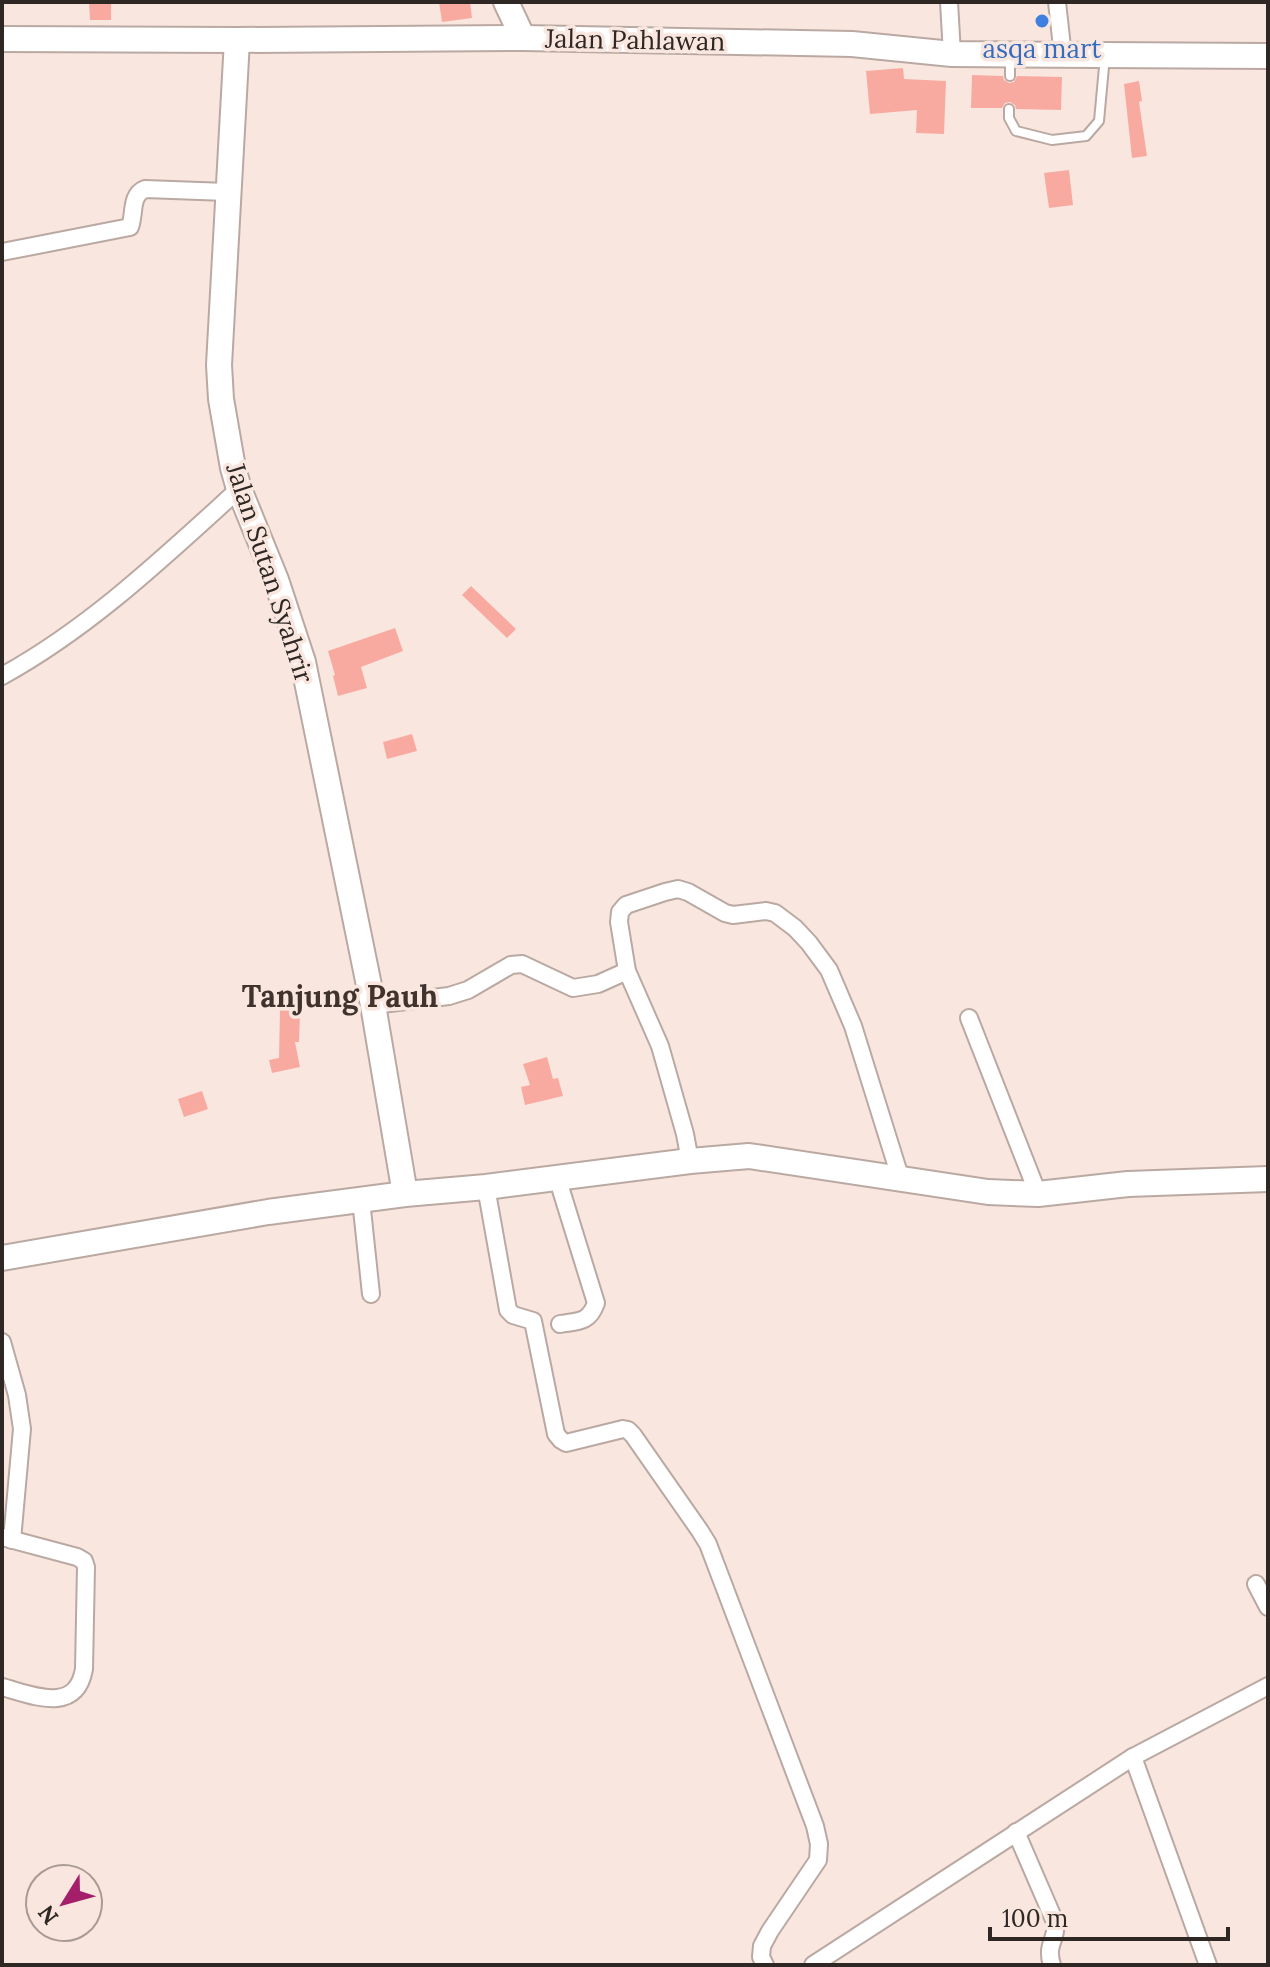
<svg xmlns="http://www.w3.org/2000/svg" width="1270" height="1967" font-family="Lora,serif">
	<rect width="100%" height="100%" fill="#f9e7df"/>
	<!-- building -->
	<g fill="#f8aaa1">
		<polygon points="89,2 111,2 111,20 90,20"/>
		<polygon points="439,2 470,2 472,18 442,22"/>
		<polygon points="903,68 904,79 946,81 944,134 916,133 917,110 870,114 866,71"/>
		<polygon points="972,75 1003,76 1004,80 1009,83 1014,82 1017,76 1062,77 1061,110 1016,109 1015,105 1010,102 1005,103 1002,108 971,108"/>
		<polygon points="1139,81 1142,101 1139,102 1147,156 1132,158 1124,84"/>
		<polygon points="1069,170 1073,205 1049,208 1044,173"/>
		<polygon points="471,586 516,629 507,638 462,595"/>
		<polygon points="395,628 403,651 361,667 367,688 338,696 333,676 335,675 328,651"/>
		<polygon points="412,734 417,751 387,759 383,742"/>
		<polygon points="280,1010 300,1011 299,1042 295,1042 300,1067 272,1073 269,1060 279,1058"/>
		<polygon points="547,1057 553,1079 558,1078 563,1096 525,1105 521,1087 530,1085 523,1064"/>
		<polygon points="202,1091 208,1109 184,1117 178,1099"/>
	</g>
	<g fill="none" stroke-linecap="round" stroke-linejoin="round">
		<!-- lane casing -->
		<g stroke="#baa9a2" stroke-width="12">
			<g id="lane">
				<polyline points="1010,76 1010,57"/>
				<polyline points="1009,109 1009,118 1016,131 1052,140 1086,136 1099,121 1105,56"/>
			</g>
		</g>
		<!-- street casing -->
		<g stroke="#baa9a2" stroke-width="20">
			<g id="street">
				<polyline points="949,2 952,54"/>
				<polyline points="1057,2 1063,56"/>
				<path d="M2,252L130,227C135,214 130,195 145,189L227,192"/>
				<path d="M2,676C91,627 164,557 239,489"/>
				<polyline points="373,1005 449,996 468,990 511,965 522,964 573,988 598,984 627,971"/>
				<polyline points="969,1018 1038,1194"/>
				<polyline points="690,1161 685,1134 660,1046 627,971 619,922 620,912 626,905 665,892 678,889 688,892 725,913 733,915 766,911 775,913 795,928 809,943 829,970 853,1026 901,1180"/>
				<path d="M557,1177L596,1303C589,1323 578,1321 560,1324"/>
				<polyline points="486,1187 508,1310 513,1315 533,1321 556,1434 561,1440 566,1443 623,1429 628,1430 633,1435 700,1531 708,1544 815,1826 819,1844 818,1860 770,1931 762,1946 761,1957 765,1965"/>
				<polyline points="361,1200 371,1294"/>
				<polyline points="2,1342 17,1395 22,1429 12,1540"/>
				<path d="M2,1537L77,1557L84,1561L86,1567L84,1669C76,1715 32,1695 2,1687"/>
				<polyline points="1256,1584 1268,1607"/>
				<polyline points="1133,1757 1208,1965"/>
				<path d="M1016,1832L1055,1922C1058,1940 1045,1943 1052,1965"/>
				<polyline points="813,1965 1133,1757 1268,1686"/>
			</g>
		</g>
		<!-- secondary casing -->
		<g stroke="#baa9a2" stroke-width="28">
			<g id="secondary">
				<polyline points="506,2 523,38"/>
				<polyline points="2,39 237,40 523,38 852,44 952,54 1268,56"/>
				<polyline points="237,40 219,365 221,399 233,468 239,489 276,580 303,662 373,1005 405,1194"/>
				<polyline points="2,1258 268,1212 405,1194 486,1187 690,1161 749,1156 988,1192 1038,1194 1128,1184 1268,1179"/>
			</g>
		</g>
		<!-- lane -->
		<use href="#lane" stroke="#fff" stroke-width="8"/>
		<!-- street -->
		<use href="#street" stroke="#fff" stroke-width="16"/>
		<!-- secondary -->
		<use href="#secondary" stroke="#fff" stroke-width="24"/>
	</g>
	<!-- markers -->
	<circle fill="#3f7fe0" stroke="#f9e7df" stroke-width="3" cx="1042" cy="21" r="8"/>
	<g text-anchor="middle" stroke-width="7" stroke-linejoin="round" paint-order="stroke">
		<!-- street labels -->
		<g font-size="26" fill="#2e2724" stroke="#f9e7df">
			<text transform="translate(635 40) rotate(1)" y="9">Jalan Pahlawan</text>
			<text transform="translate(270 573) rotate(72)" y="9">Jalan Sutan Syahrir</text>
		</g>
		<!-- shop labels -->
		<g font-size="26" fill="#366cbe" stroke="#f9e7df">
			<text x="1042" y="58">asqa mart</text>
		</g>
		<!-- quarter labels -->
		<g font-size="30" font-weight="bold" fill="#40332d" stroke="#f9e7df">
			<text x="340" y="1007">Tanjung Pauh</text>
		</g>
	</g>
	<!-- border -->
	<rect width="1270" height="1967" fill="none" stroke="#2e2724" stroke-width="8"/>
	<!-- north arrow -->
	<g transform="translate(64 1903) rotate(233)"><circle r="38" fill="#f9e7df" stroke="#a89a94" stroke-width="2"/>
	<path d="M0-6L14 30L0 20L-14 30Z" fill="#a41e6a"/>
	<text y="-12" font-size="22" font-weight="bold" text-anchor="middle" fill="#2e2724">N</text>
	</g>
	<!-- scale -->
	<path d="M990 1927v12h238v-12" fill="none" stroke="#2e2724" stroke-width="4"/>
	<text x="1002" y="1927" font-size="24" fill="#2e2724" stroke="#f9e7df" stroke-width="6" paint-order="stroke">100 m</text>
</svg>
